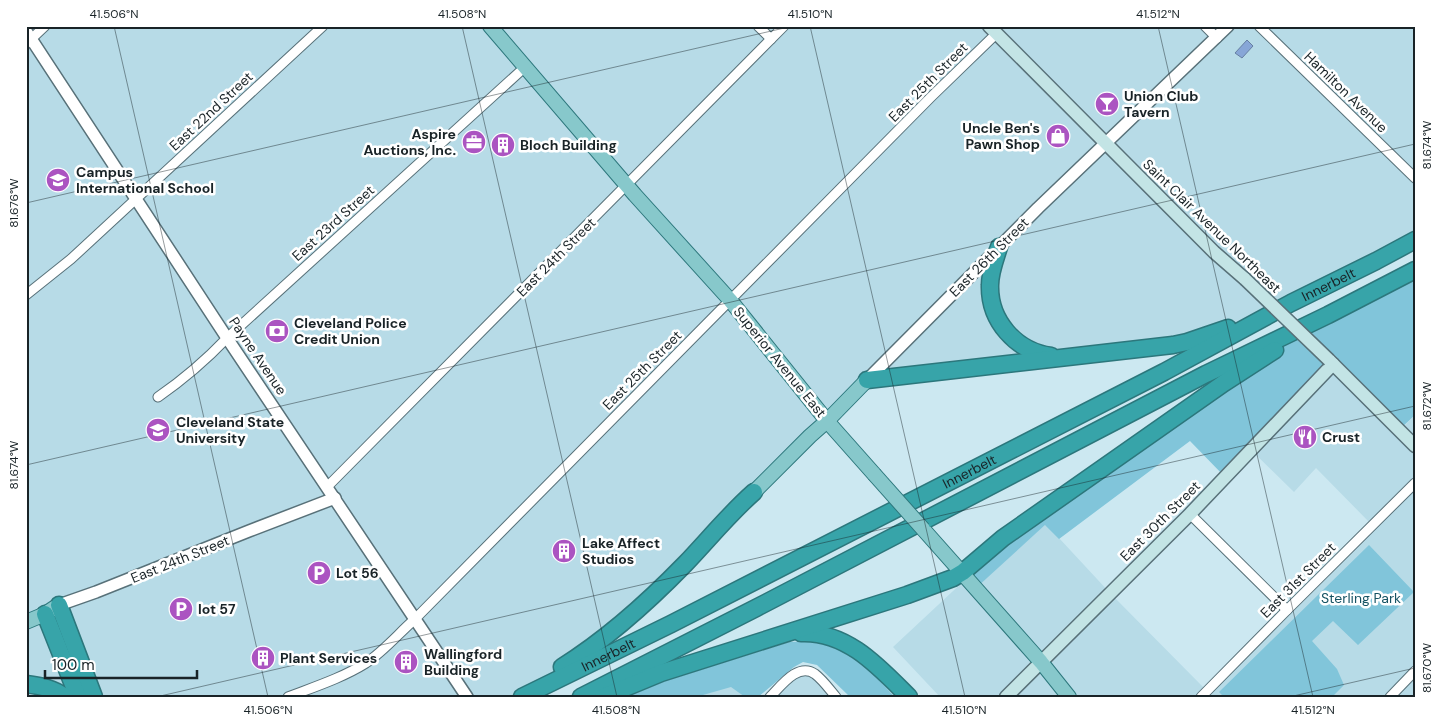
<svg xmlns="http://www.w3.org/2000/svg" width="1441" height="723" font-family="'DM Sans',sans-serif">
	<rect width="100%" height="100%" fill="#cce8f1"/>
	<!-- built -->
	<g fill="#b7dbe7">
		<polygon points="26,26 1415,26 1415,240 1222,330 867,380 581,655 516,697 26,697"/>
		<polygon points="1333,364 1400,430 1415,415 1415,697 940,697 893,647 967,578 976,587 1046,524 1110,593 1207,691 1372,525 1316,468 1294,492 1251,450"/>
		<polygon points="814,673 836,697 770,697 793,674"/>
		<polygon points="728,679 744,697 679,697"/>
	</g>
	<!-- green -->
	<g fill="#81c5da">
		<polygon points="1415,270 1415,415 1399,430 1333,364 1225,477 1190,441 1059,539 1045,525 976,588 963,572 1224,383 1328,315"/>
		<polygon points="1369,545 1414,592 1358,645 1333,621 1312,641 1337,669 1344,685 1332,697 1224,697 1219,692"/>
		<path d="M809,641C826,643 845,650 859,661C872,671 883,685 895,697H850L817,665L803,662L794,667L758,697H745L731,687L696,697H626L665,681L789,642Z"/>
	</g>
	<!-- water -->
	<polygon fill="#87a6d7" stroke="#667fa2" points="1247,40 1253,46 1242,58 1235,53"/>
	<g fill="none" stroke-linecap="round" stroke-linejoin="round">
		<!-- minor casing -->
		<g stroke="#587179" stroke-width="11">
			<g id="minor">
				<polyline points="758,26 771,39"/>
				<polyline points="1205,26 1217,38"/>
				<polyline points="1259,26 1415,178"/>
				<polyline points="26,44 45,26"/>
				<polyline points="26,295 71,259 323,26"/>
				<path d="M158,397C184,379 206,360 227,338L525,67"/>
				<polyline points="327,487 784,26"/>
				<polyline points="1190,514 1287,610"/>
				<path d="M288,697C314,687 342,678 366,663C384,651 399,633 415,619L931,97L996,34"/>
				<path d="M770,697C781,686 798,662 815,674C823,680 830,690 836,697"/>
				<polyline points="1201,697 1287,610 1415,483"/>
				<polyline points="1390,697 1415,671"/>
			</g>
		</g>
		<!-- tertiary casing -->
		<g stroke="#587179" stroke-width="14">
			<g id="tertiary">
				<polyline points="26,31 227,338 467,697"/>
				<polyline points="867,380 1038,208 1228,26"/>
				<polyline points="59,605 96,592 249,531 335,498"/>
			</g>
		</g>
		<!-- secondary casing -->
		<g stroke="#587179" stroke-width="15">
			<g id="secondary">
				<polyline points="989,26 1214,252 1245,279"/>
				<polyline points="1329,360 1415,446"/>
				<polyline points="1006,697 1190,514 1333,364"/>
			</g>
		</g>
		<!-- primary casing -->
		<g stroke="#2c777c" stroke-width="16">
			<g id="primary">
				<polyline points="490,26 635,195 730,300 827,421 874,474"/>
				<polyline points="754,492 810,436 827,421 867,380"/>
				<polyline points="923,529 1041,662 1069,697"/>
				<polyline points="26,622 45,614 54,608"/>
			</g>
		</g>
		<!-- motorway casing -->
		<g stroke="#2c777c" stroke-width="19">
			<g id="motorway">
				<path d="M999,247C995,260 990,272 990,285C989,321 1016,351 1051,356"/>
				<polyline points="867,380 1173,345 1187,342 1228,328"/>
				<polyline points="59,605 94,697"/>
				<polyline points="45,614 78,697"/>
				<path d="M801,633C847,631 879,667 909,697"/>
				<path d="M562,667C607,639 648,602 685,564C708,540 729,514 754,492"/>
				<path d="M26,684C41,686 53,688 65,697"/>
				<path id="s1" d="M522,697L671,624L1164,372L1291,303L1376,261L1415,240"/>
				<polyline points="581,697 756,608 1206,374 1328,315 1415,270"/>
				<polyline points="603,697 661,673 907,595 953,578 963,572 1003,538 1224,383 1275,350"/>
			</g>
		</g>
		<!-- minor -->
		<use href="#minor" stroke="#fff" stroke-width="9"/>
		<!-- tertiary -->
		<use href="#tertiary" stroke="#fff" stroke-width="11"/>
		<!-- secondary -->
		<use href="#secondary" stroke="#c3e4e5" stroke-width="12"/>
		<!-- primary -->
		<use href="#primary" stroke="#87c8cb" stroke-width="14"/>
		<!-- motorway -->
		<use href="#motorway" stroke="#37a4a9" stroke-width="16"/>
		<!-- secondary-bridge casing -->
		<g stroke="#587179" stroke-width="15" stroke-linecap="butt">
			<polyline id="secondary-bridge" points="1245,279 1329,360"/>
		</g>
		<!-- primary-bridge casing -->
		<g stroke="#2c777c" stroke-width="16" stroke-linecap="butt">
			<polyline id="primary-bridge" points="874,474 923,529"/>
		</g>
		<!-- secondary-bridge -->
		<use href="#secondary-bridge" stroke="#c3e4e5" stroke-width="12"/>
		<!-- primary-bridge -->
		<use href="#primary-bridge" stroke="#87c8cb" stroke-width="14"/>
	</g>
	<!-- ticks -->
	<path fill="none" stroke="#192327" stroke-width="1" stroke-opacity="0.45" d="M114,26L268,697M462,26L617,697M810,26L965,697M1158,26L1313,697M26,203L793,26M26,465L1415,144M156,697L1415,406M1289,697L1415,668"/>
	<!-- icons -->
	<defs>
		<g id="bar-disc" transform="scale(1.25)"><circle r="9.5" fill="#ab54c1" stroke="#fff"/><path d="M-6-5H6L.8 .8V4.5H3.5V6h-7V4.5H-.8V.8Z" fill="#fff"/></g>
		<g id="shop-disc" transform="scale(1.25)"><circle r="9.5" fill="#ab54c1" stroke="#fff"/><path d="M-5-2.5h2.3a2.7 3.5 0 0 1 5.4 0H5L5.5 6h-11ZM-1.5-2.5h3a1.5 2.3 0 0 0-3 0Z" fill="#fff"/></g>
		<g id="office-disc" transform="scale(1.25)"><circle r="9.5" fill="#ab54c1" stroke="#fff"/><path d="M-6-3h4V-5.5h4V-3h4V5H-6ZM-1-4.5V-3h2v-1.5ZM-6 0V1H6V0Z" fill="#fff"/></g>
		<g id="building-disc" transform="scale(1.25)"><circle r="9.5" fill="#ab54c1" stroke="#fff"/><path d="M-4-6H4V6H1V3H-1V6H-4ZM-2.5-4.3h1.7v1.8h-1.7ZM.8-4.3h1.7v1.8H.8ZM-2.5-1h1.7V.8h-1.7ZM.8-1h1.7V.8H.8Z" fill="#fff"/></g>
		<g id="school-disc" transform="scale(1.25)"><circle r="9.5" fill="#ab54c1" stroke="#fff"/><path d="M0-5L7-2L0 1L-7-2ZM-4 1L0 2.5L4 1V4Q0 6-4 4Z" fill="#fff"/></g>
		<g id="bank-disc" transform="scale(1.25)"><circle r="9.5" fill="#ab54c1" stroke="#fff"/><path d="M-6-4H6V4H-6ZM0-2.3a2.3 2.3 0 1 0 0 4.6a2.3 2.3 0 1 0 0-4.6Z" fill="#fff"/></g>
		<g id="university-disc" transform="scale(1.25)"><circle r="9.5" fill="#ab54c1" stroke="#fff"/><path d="M0-5L7-2L0 1L-7-2ZM-4 1L0 2.5L4 1V4Q0 6-4 4Z" fill="#fff"/></g>
		<g id="restaurant-disc" transform="scale(1.25)"><circle r="9.5" fill="#ab54c1" stroke="#fff"/><path d="M-5-6h1v4h1v-4h1v4h1v-4h1v5L-1.5 .5V6h-2V.5L-5-1ZM5-6V6H3V1.5H1.5Q1.5-4 5-6Z" fill="#fff"/></g>
		<g id="parking-disc" transform="scale(1.25)"><circle r="9.5" fill="#ab54c1" stroke="#fff"/><path d="M-3.5-5.5H1a3.5 3.5 0 0 1 0 7H-1V5.5H-3.5ZM-1-3.4V-.6H.8a1.4 1.4 0 0 0 0-2.8Z" fill="#fff"/></g>
	</defs>
	<g fill-rule="evenodd">
		<use href="#bar-disc" x="1107" y="104"/>
		<use href="#shop-disc" x="1058" y="136"/>
		<use href="#office-disc" x="474" y="142"/>
		<use href="#building-disc" x="503" y="145"/>
		<use href="#school-disc" x="58" y="180"/>
		<use href="#bank-disc" x="277" y="331"/>
		<use href="#university-disc" x="158" y="430"/>
		<use href="#restaurant-disc" x="1305" y="437"/>
		<use href="#building-disc" x="564" y="551"/>
		<use href="#parking-disc" x="319" y="573"/>
		<use href="#parking-disc" x="181" y="609"/>
		<use href="#building-disc" x="263" y="658"/>
		<use href="#building-disc" x="406" y="662"/>
	</g>
	<g text-anchor="middle" stroke-width="5" stroke-linejoin="round" paint-order="stroke">
		<!-- street labels -->
		<g font-size="14" fill="#192327" stroke="#fff">
			<text transform="translate(928 82) rotate(-45)" y="5">East 25th Street</text>
			<text transform="translate(1346 92) rotate(44)" y="5">Hamilton Avenue</text>
			<text transform="translate(211 111) rotate(-43)" y="5">East 22nd Street</text>
			<text transform="translate(333 223) rotate(-42)" y="5">East 23rd Street</text>
			<text transform="translate(1212 226) rotate(44)" y="5">Saint Clair Avenue Northeast</text>
			<text transform="translate(556 257) rotate(-45)" y="5">East 24th Street</text>
			<text transform="translate(989 257) rotate(-45)" y="5">East 26th Street</text>
			<text dy="5" stroke="none"><textPath href="#s1" startOffset="906">Innerbelt</textPath></text>
			<text transform="translate(258 356) rotate(56)" y="5">Payne Avenue</text>
			<text transform="translate(780 362) rotate(51)" y="5">Superior Avenue East</text>
			<text transform="translate(642 370) rotate(-45)" y="5">East 25th Street</text>
			<text dy="5" stroke="none"><textPath href="#s1" startOffset="501">Innerbelt</textPath></text>
			<text transform="translate(1160 521) rotate(-45)" y="5">East 30th Street</text>
			<text transform="translate(180 559) rotate(-22)" y="5">East 24th Street</text>
			<text transform="translate(1298 580) rotate(-45)" y="5">East 31st Street</text>
			<text dy="5" stroke="none"><textPath href="#s1" startOffset="96">Innerbelt</textPath></text>
		</g>
		<!-- poi labels -->
		<g font-size="14" font-weight="bold" fill="#192327" stroke="#fff" text-anchor="start">
			<text x="1124" y="101">Union Club<tspan x="1124" dy="16">Tavern</tspan></text>
			<text x="1040" y="133" text-anchor="end">Uncle Ben's<tspan x="1040" dy="16">Pawn Shop</tspan></text>
			<text x="456" y="139" text-anchor="end">Aspire<tspan x="456" dy="16">Auctions, Inc.</tspan></text>
			<text x="520" y="150">Bloch Building</text>
			<text x="76" y="177">Campus<tspan x="76" dy="16">International School</tspan></text>
			<text x="294" y="328">Cleveland Police<tspan x="294" dy="16">Credit Union</tspan></text>
			<text x="176" y="427">Cleveland State<tspan x="176" dy="16">University</tspan></text>
			<text x="1322" y="442">Crust</text>
			<text x="582" y="548">Lake Affect<tspan x="582" dy="16">Studios</tspan></text>
			<text x="336" y="578">Lot 56</text>
			<text x="198" y="614">lot 57</text>
			<text x="424" y="659">Wallingford<tspan x="424" dy="16">Building</tspan></text>
			<text x="280" y="663">Plant Services</text>
		</g>
		<!-- park labels -->
		<g font-size="14" fill="#165363" stroke="#fff">
			<text x="1361" y="603">Sterling Park</text>
		</g>
	</g>
	<!-- border -->
	<rect width="1441" height="723" fill="none" stroke="#ffffff" stroke-width="55"/>
	<!-- scale -->
	<path d="M45 670v8h152v-8" fill="none" stroke="#192327" stroke-width="2.5"/>
	<text x="52" y="670" font-size="15" fill="#192327" stroke="#ffffff" stroke-width="4" paint-order="stroke">100 m</text>
	<rect x="28" y="28" width="1386" height="668" fill="none" stroke="#192327" stroke-width="2"/>
	<g font-size="12" text-anchor="middle" fill="#192327">
		<text x="114" y="18">41.506°N</text>
		<text x="462" y="18">41.508°N</text>
		<text x="810" y="18">41.510°N</text>
		<text x="1158" y="18">41.512°N</text>
		<text transform="translate(1427 145) rotate(-90)" y="4">81.674°W</text>
		<text transform="translate(14 203) rotate(-90)" y="4">81.676°W</text>
		<text transform="translate(1427 406) rotate(-90)" y="4">81.672°W</text>
		<text transform="translate(14 465) rotate(-90)" y="4">81.674°W</text>
		<text transform="translate(1427 668) rotate(-90)" y="4">81.670°W</text>
		<text x="268" y="714">41.506°N</text>
		<text x="616" y="714">41.508°N</text>
		<text x="964" y="714">41.510°N</text>
		<text x="1313" y="714">41.512°N</text>
	</g>
</svg>
